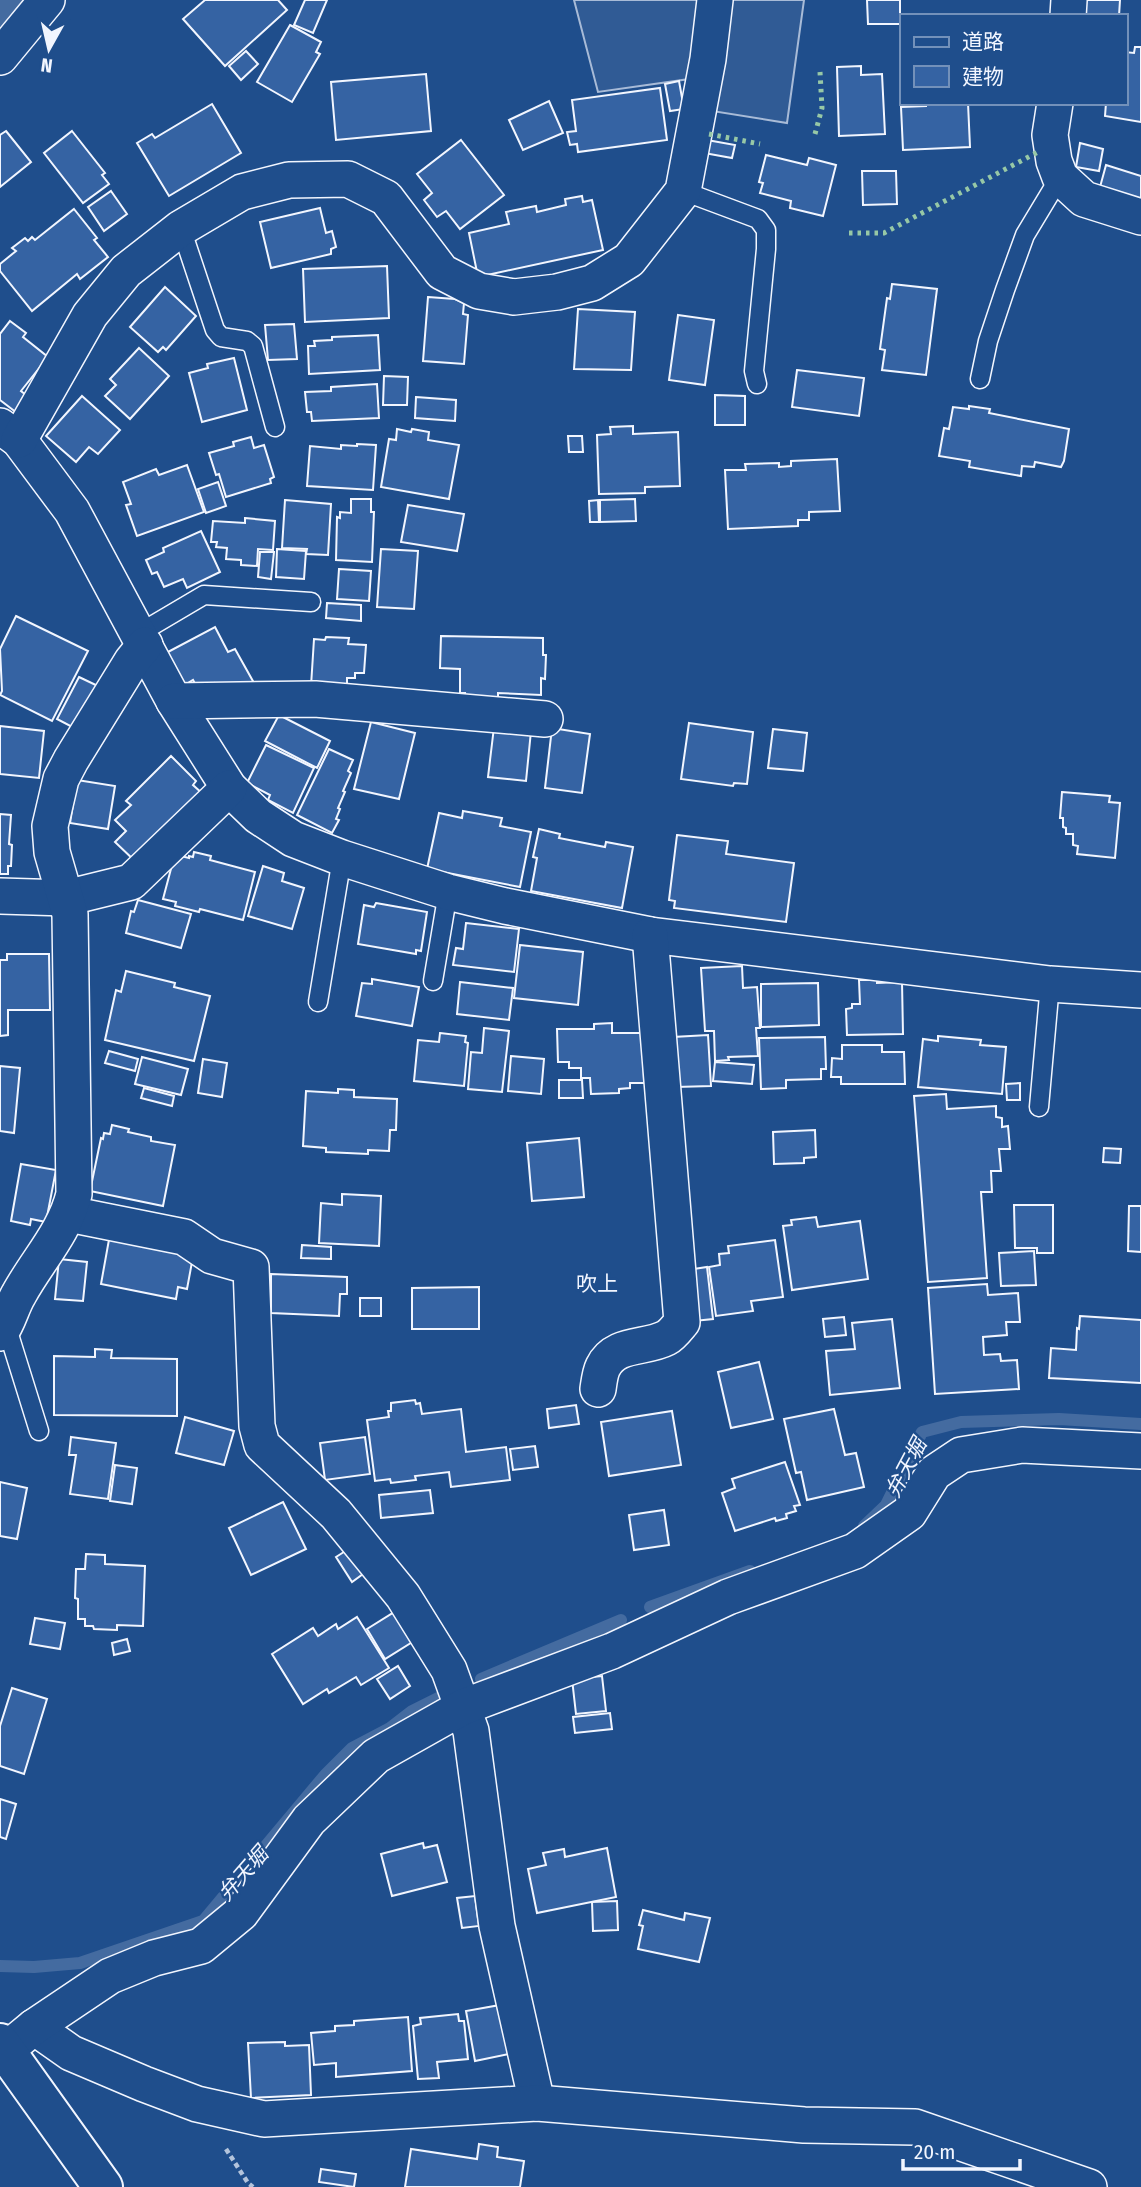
<svg xmlns="http://www.w3.org/2000/svg" width="1141" height="2187" font-family="'Fira Sans Condensed','Noto Sans JP',sans-serif">
	<rect width="100%" height="100%" fill="#1f4e8c"/>
	<!-- built -->
	<g fill="#305b95" stroke="#a8bbd7" stroke-width="2">
		<polygon points="574,0 700,0 689,79 598,92"/>
		<polygon points="727,0 804,0 787,123 712,111"/>
	</g>
	<g fill="none" stroke-linecap="round" stroke-linejoin="round">
		<!-- stream -->
		<g stroke="#446ba0" stroke-width="12">
			<polyline points="864,1526 886,1505 922,1432 961,1422 1059,1419 1141,1424"/>
			<polyline points="650,1607 750,1571"/>
			<polyline points="481,1679 621,1620"/>
			<polyline points="0,1966 34,1967 80,1963 203,1921 325,1775 352,1748 390,1728 412,1711 444,1695"/>
		</g>
		<!-- river -->
		<polyline stroke="#446ba0" stroke-width="70" points="0,21 17,0"/>
	</g>
	<!-- building -->
	<g fill="#3563a3" stroke="#f2f6ff" stroke-width="2">
		<polygon points="205,0 278,0 287,10 225,66 183,19"/>
		<polygon points="305,0 327,0 313,33 294,25"/>
		<polygon points="867,0 900,0 900,24 868,24"/>
		<polygon points="1086,0 1120,0 1119,16 1085,16"/>
		<polygon points="290,25 321,42 316,52 320,54 292,102 257,82"/>
		<polygon points="1135,47 1141,47 1141,122 1105,116 1106,103 1125,103 1125,52 1134,53"/>
		<polygon points="246,51 258,64 241,80 229,66"/>
		<polygon points="861,66 861,75 882,74 885,134 839,136 837,67"/>
		<polygon points="426,74 431,131 336,140 331,82"/>
		<polygon points="679,81 684,109 670,111 665,84"/>
		<polygon points="660,88 667,140 578,152 577,144 570,145 567,132 576,131 572,100"/>
		<polygon points="549,101 563,133 523,150 509,120"/>
		<polygon points="926,103 968,103 970,147 903,150 901,107 926,106"/>
		<polygon points="212,104 241,153 169,196 137,143 152,134 155,138"/>
		<polygon points="6,131 31,162 0,187 0,135"/>
		<polygon points="72,131 105,173 102,175 109,184 83,203 44,153"/>
		<polygon points="461,140 504,195 460,229 446,211 437,217 424,200 432,193 417,174"/>
		<polygon points="707,140 735,145 732,158 704,153"/>
		<polygon points="1080,143 1103,149 1099,171 1076,167"/>
		<polygon points="766,155 807,165 809,158 836,165 823,216 790,208 791,201 760,193 763,183 759,182"/>
		<polygon points="1106,165 1141,176 1141,200 1100,187"/>
		<polygon points="862,171 896,171 897,204 863,205"/>
		<polygon points="111,191 127,214 104,231 88,207"/>
		<polygon points="582,196 583,202 592,200 603,250 478,277 469,233 509,224 506,212 536,206 537,212 566,205 565,199"/>
		<polygon points="320,208 326,233 332,231 336,247 331,249 331,254 271,268 260,222"/>
		<polygon points="74,209 97,238 94,240 108,257 80,279 77,274 32,311 0,271 0,264 16,251 12,248 25,238 28,241 32,237 35,240"/>
		<polygon points="387,266 389,318 305,322 303,269"/>
		<polygon points="892,284 937,289 926,375 882,370 885,350 880,349 887,298 890,299"/>
		<polygon points="165,287 196,316 166,350 163,347 158,352 130,327"/>
		<polygon points="428,297 455,299 464,303 463,314 468,315 464,364 423,361"/>
		<polygon points="578,309 635,312 631,370 574,369"/>
		<polygon points="678,315 714,320 705,385 669,380"/>
		<polygon points="10,321 26,333 23,337 48,357 21,391 26,395 17,413 0,400 0,334"/>
		<polygon points="294,324 297,359 268,360 265,325"/>
		<polygon points="378,335 380,370 309,374 308,346 315,346 314,341 332,340 332,337"/>
		<polygon points="139,348 169,376 130,419 105,396 116,385 110,379"/>
		<polygon points="234,358 247,410 202,422 189,373 208,368 207,364"/>
		<polygon points="797,370 864,378 859,416 792,407"/>
		<polygon points="384,376 408,377 407,405 383,405"/>
		<polygon points="377,384 379,418 312,421 311,412 307,412 305,392 331,391 331,387"/>
		<polygon points="715,395 745,396 745,425 715,425"/>
		<polygon points="82,396 120,430 98,454 89,447 76,462 46,436"/>
		<polygon points="416,397 456,400 455,421 415,418"/>
		<polygon points="969,406 990,409 989,413 1069,429 1064,461 1061,467 1035,462 1034,467 1022,466 1021,476 969,467 970,461 939,456 944,428 949,429 953,407 969,409"/>
		<polygon points="633,426 633,434 678,432 680,486 645,487 645,493 599,494 597,435 611,434 610,427"/>
		<polygon points="397,429 411,432 412,429 429,432 428,440 459,445 449,499 381,487 389,439 396,440"/>
		<polygon points="568,436 582,436 583,452 569,452"/>
		<polygon points="251,437 254,448 264,445 274,477 270,479 271,483 226,497 219,474 216,475 209,453 234,446 233,442"/>
		<polygon points="357,444 376,445 373,490 307,486 310,446 341,449 341,445 357,446"/>
		<polygon points="837,459 840,511 809,512 809,520 798,520 798,526 728,529 725,470 746,470 745,464 779,463 779,467 791,466 791,461"/>
		<polygon points="187,465 204,512 137,536 126,505 131,504 123,482 156,469 159,475"/>
		<polygon points="218,482 226,506 206,513 198,489"/>
		<polygon points="351,499 371,499 371,512 374,512 372,562 336,560 337,517 340,518 340,512 351,513"/>
		<polygon points="635,499 636,521 600,522 600,500"/>
		<polygon points="285,500 331,504 328,555 306,554 307,549 282,548"/>
		<polygon points="598,500 599,522 590,522 589,501"/>
		<polygon points="408,505 464,514 457,551 401,542"/>
		<polygon points="245,518 275,521 273,550 258,549 257,566 241,565 241,560 226,559 227,548 216,547 217,542 211,542 213,521 245,523"/>
		<polygon points="201,531 220,572 187,588 183,579 164,587 157,572 152,574 146,560 164,552 163,548"/>
		<polygon points="277,549 306,551 304,579 276,577"/>
		<polygon points="381,549 418,551 414,609 377,607"/>
		<polygon points="260,552 274,552 271,579 258,577"/>
		<polygon points="339,569 371,571 369,601 337,599"/>
		<polygon points="327,603 361,605 361,621 326,618"/>
		<polygon points="16,616 88,651 52,721 0,695 2,691 0,649"/>
		<polygon points="215,627 228,652 235,649 254,683 219,693 214,683 199,691 193,680 183,686 166,653"/>
		<polygon points="441,636 543,638 543,655 546,655 545,679 541,678 541,695 498,693 498,702 464,701 465,693 460,693 460,669 440,668"/>
		<polygon points="326,637 349,638 348,644 366,645 364,673 355,673 355,678 347,678 347,686 311,686 314,639 325,640"/>
		<polygon points="79,677 100,687 76,729 57,719"/>
		<polygon points="279,715 330,741 317,768 265,741"/>
		<polygon points="371,722 415,733 399,799 354,789"/>
		<polygon points="689,723 753,732 747,784 734,783 733,786 681,779"/>
		<polygon points="0,726 44,731 39,778 0,774"/>
		<polygon points="494,727 531,731 526,781 488,777"/>
		<polygon points="552,728 590,734 582,793 545,788"/>
		<polygon points="773,729 807,733 803,771 768,768"/>
		<polygon points="266,745 314,768 293,813 268,800 270,795 247,783"/>
		<polygon points="329,749 353,760 348,771 351,773 343,791 345,792 338,808 340,809 336,819 339,820 332,833 297,815"/>
		<polygon points="171,756 196,781 193,785 203,794 136,862 115,842 126,831 115,820 131,805 126,801"/>
		<polygon points="77,780 115,786 108,829 70,823"/>
		<polygon points="1062,792 1110,796 1109,802 1120,803 1115,858 1077,854 1078,846 1073,845 1073,834 1066,834 1066,828 1063,827 1063,818 1060,818"/>
		<polygon points="463,811 502,818 500,826 531,832 520,887 427,869 439,813 462,818"/>
		<polygon points="0,814 11,815 9,844 12,845 11,866 8,866 8,874 0,874"/>
		<polygon points="539,829 560,834 559,838 605,847 606,842 633,847 622,908 531,891 537,858 533,857"/>
		<polygon points="677,835 728,841 726,854 794,863 786,922 674,908 675,901 669,900"/>
		<polygon points="194,852 211,856 210,860 255,872 243,920 200,909 199,912 175,906 176,902 163,899 172,865 181,856 189,858 189,856 193,857"/>
		<polygon points="263,866 284,873 282,881 304,888 292,929 248,916"/>
		<polygon points="138,900 191,914 181,948 126,933 131,911 134,912"/>
		<polygon points="376,903 427,912 421,951 416,950 416,954 358,944 364,905 374,907"/>
		<polygon points="466,923 519,929 514,972 453,965 456,948 463,949"/>
		<polygon points="520,945 583,952 578,1005 514,998"/>
		<polygon points="7,954 49,954 50,1010 8,1010 8,1035 0,1036 0,960 7,960"/>
		<polygon points="742,966 743,988 757,987 760,1028 756,1028 758,1056 728,1057 729,1060 715,1061 714,1031 705,1031 701,968"/>
		<polygon points="126,971 175,983 174,987 210,996 194,1061 105,1040 116,990 121,992"/>
		<polygon points="372,979 419,987 412,1026 356,1016 362,983 372,984"/>
		<polygon points="859,980 877,980 877,983 902,982 903,1034 847,1035 846,1009 852,1008 852,1004 860,1004"/>
		<polygon points="460,982 513,988 509,1020 457,1014"/>
		<polygon points="818,983 819,1025 761,1027 761,984"/>
		<polygon points="612,1023 612,1033 643,1033 644,1083 630,1083 630,1088 619,1089 619,1093 591,1094 590,1078 581,1078 581,1068 569,1068 569,1062 558,1062 557,1029 594,1029 594,1024"/>
		<polygon points="484,1028 509,1031 502,1092 468,1089 471,1052 482,1053"/>
		<polygon points="440,1033 466,1036 465,1042 468,1043 464,1086 414,1081 418,1040 439,1042"/>
		<polygon points="708,1035 711,1086 676,1087 673,1037"/>
		<polygon points="938,1036 981,1040 980,1045 1006,1047 1002,1094 918,1087 923,1039 938,1041"/>
		<polygon points="825,1037 826,1069 821,1069 821,1079 786,1080 786,1088 761,1089 759,1038"/>
		<polygon points="842,1045 882,1045 882,1052 904,1052 905,1084 841,1084 841,1077 831,1077 832,1058 842,1059"/>
		<polygon points="109,1051 138,1059 135,1071 105,1063"/>
		<polygon points="511,1056 544,1059 541,1094 508,1091"/>
		<polygon points="142,1057 188,1069 181,1095 135,1084"/>
		<polygon points="203,1059 227,1063 222,1097 198,1093"/>
		<polygon points="715,1062 754,1065 752,1084 713,1081"/>
		<polygon points="0,1066 20,1068 14,1133 0,1131"/>
		<polygon points="559,1080 582,1080 583,1098 559,1098"/>
		<polygon points="1020,1083 1020,1100 1007,1100 1006,1084"/>
		<polygon points="144,1088 174,1096 172,1106 141,1098"/>
		<polygon points="338,1089 354,1090 354,1097 397,1099 396,1130 390,1130 389,1151 368,1150 368,1154 326,1152 326,1148 303,1146 306,1091 338,1093"/>
		<polygon points="946,1094 947,1109 996,1106 996,1117 1002,1118 1002,1127 1008,1126 1010,1149 999,1149 1001,1171 991,1171 992,1192 981,1192 987,1278 928,1282 914,1096"/>
		<polygon points="112,1125 129,1129 128,1132 151,1137 151,1141 175,1145 163,1206 90,1191 101,1138 103,1139 104,1133 110,1134"/>
		<polygon points="815,1130 816,1157 804,1158 804,1163 774,1164 773,1132"/>
		<polygon points="579,1138 584,1197 532,1201 527,1143"/>
		<polygon points="1104,1148 1121,1149 1120,1163 1103,1162"/>
		<polygon points="21,1164 56,1170 46,1222 31,1219 30,1225 11,1221"/>
		<polygon points="342,1194 381,1196 379,1246 319,1243 321,1203 342,1205"/>
		<polygon points="1014,1205 1053,1205 1053,1253 1037,1253 1037,1248 1015,1248"/>
		<polygon points="1129,1206 1141,1206 1141,1252 1128,1251"/>
		<polygon points="816,1217 818,1227 860,1221 868,1279 792,1290 783,1226 792,1225 791,1220"/>
		<polygon points="110,1234 181,1253 192,1262 187,1289 178,1287 176,1299 101,1284"/>
		<polygon points="775,1240 783,1297 751,1301 753,1311 716,1316 709,1267 720,1265 719,1254 729,1253 728,1246"/>
		<polygon points="302,1245 331,1247 331,1259 301,1258"/>
		<polygon points="1034,1251 1036,1285 1001,1286 999,1253"/>
		<polygon points="59,1259 87,1262 83,1301 55,1299"/>
		<polygon points="707,1267 713,1319 694,1321 687,1270"/>
		<polygon points="271,1274 347,1277 347,1294 340,1294 339,1316 271,1313"/>
		<polygon points="987,1284 988,1295 1018,1293 1020,1322 1006,1322 1007,1335 983,1337 984,1355 1000,1354 1001,1361 1017,1360 1019,1389 935,1394 928,1288"/>
		<polygon points="479,1287 479,1329 412,1329 412,1288"/>
		<rect x="360" y="1298" width="21" height="18"/>
		<polygon points="1080,1316 1141,1320 1141,1383 1049,1378 1051,1348 1076,1350 1077,1328 1079,1329"/>
		<polygon points="844,1317 846,1335 825,1337 823,1319"/>
		<polygon points="892,1319 900,1388 830,1395 826,1351 855,1349 852,1323"/>
		<polygon points="95,1349 112,1350 111,1358 177,1359 177,1416 54,1415 54,1356 95,1357"/>
		<polygon points="759,1362 773,1419 731,1428 718,1372"/>
		<polygon points="415,1400 416,1404 420,1403 422,1414 461,1409 466,1452 506,1447 510,1480 451,1487 449,1472 415,1476 416,1480 391,1483 390,1479 375,1481 367,1420 389,1417 388,1411 391,1411 391,1403"/>
		<polygon points="576,1405 579,1424 549,1428 547,1409"/>
		<polygon points="834,1409 845,1455 856,1453 864,1487 807,1500 801,1472 796,1473 784,1419"/>
		<polygon points="672,1411 681,1465 609,1476 601,1422"/>
		<polygon points="185,1417 234,1431 224,1465 176,1453"/>
		<polygon points="71,1437 116,1443 108,1499 70,1494 76,1455 69,1455"/>
		<polygon points="365,1437 370,1474 325,1480 320,1443"/>
		<polygon points="535,1446 538,1467 513,1470 510,1449"/>
		<polygon points="785,1462 800,1505 794,1506 796,1511 786,1514 787,1518 776,1521 775,1518 735,1531 722,1493 735,1488 732,1479"/>
		<polygon points="115,1465 137,1468 132,1504 110,1501"/>
		<polygon points="0,1482 27,1488 17,1539 0,1536"/>
		<polygon points="430,1490 433,1513 381,1518 379,1495"/>
		<polygon points="283,1502 306,1549 251,1575 229,1528"/>
		<polygon points="664,1510 669,1545 634,1550 629,1515"/>
		<polygon points="347,1550 363,1574 352,1582 336,1557"/>
		<polygon points="86,1554 105,1555 105,1564 145,1566 143,1626 117,1625 117,1630 94,1629 93,1626 85,1626 85,1619 78,1619 78,1599 75,1598 76,1569 85,1569"/>
		<polygon points="396,1611 414,1641 385,1659 367,1629"/>
		<polygon points="357,1617 389,1668 361,1685 356,1677 329,1693 327,1689 303,1704 272,1654 313,1628 318,1636 336,1624 338,1629"/>
		<polygon points="35,1618 65,1623 60,1649 30,1644"/>
		<polygon points="127,1639 130,1651 114,1655 112,1643"/>
		<polygon points="398,1666 410,1686 390,1699 377,1679"/>
		<polygon points="602,1676 606,1711 576,1714 572,1679"/>
		<polygon points="12,1688 47,1699 24,1774 0,1766 0,1726"/>
		<polygon points="610,1713 612,1729 575,1733 573,1717"/>
		<polygon points="0,1799 16,1804 6,1839 0,1837"/>
		<polygon points="423,1843 424,1848 437,1845 447,1882 392,1896 381,1854"/>
		<polygon points="607,1848 616,1897 537,1913 528,1869 546,1865 543,1853 564,1849 565,1857"/>
		<polygon points="475,1896 479,1926 462,1928 457,1898"/>
		<polygon points="617,1901 618,1930 593,1931 592,1902"/>
		<polygon points="643,1910 684,1920 685,1913 710,1918 699,1962 638,1949 643,1926 639,1925"/>
		<polygon points="500,2005 509,2054 475,2061 466,2011"/>
		<polygon points="458,2014 459,2021 464,2021 468,2059 437,2062 439,2078 418,2079 413,2026 421,2024 420,2018"/>
		<polygon points="408,2017 412,2071 336,2077 336,2063 314,2065 311,2033 335,2031 335,2026 354,2025 354,2021"/>
		<polygon points="285,2042 285,2046 309,2045 311,2095 251,2098 248,2043"/>
		<polygon points="479,2144 498,2147 497,2157 524,2161 520,2187 405,2187 411,2149 477,2159"/>
		<polygon points="321,2169 356,2174 354,2187 319,2182"/>
	</g>
	<g fill="none" stroke-linecap="round" stroke-linejoin="round">
		<!-- lane casing -->
		<g stroke="#f2f6ff" stroke-width="21">
			<g id="lane">
				<polyline points="683,191 758,219 766,230 766,249 754,371 757,384"/>
				<polyline points="181,228 215,330 221,337 247,341 253,346 275,427"/>
				<polyline points="980,379 988,341 1005,290 1025,235 1060,177"/>
				<polyline points="138,634 204,595 311,602"/>
				<polyline points="433,981 448,892"/>
				<polyline points="318,1002 342,858"/>
				<polyline points="1039,1107 1050,984"/>
				<polyline points="6,1325 39,1431"/>
			</g>
		</g>
		<!-- street casing -->
		<g stroke="#f2f6ff" stroke-width="38">
			<g id="street">
				<polyline points="1068,16 1069,0"/>
				<polyline points="0,57 47,0"/>
				<polyline points="1055,103 1050,135 1054,161 1060,177 1084,199 1141,217"/>
				<polyline points="0,426 19,440 72,511 174,701 229,788 258,816 293,839 342,858 448,892 505,906 650,935 1050,984 1141,990"/>
				<polyline points="19,440 90,315 126,271 181,228 242,192 289,180 348,179 386,198 442,272 479,291 514,297 557,292 592,283 629,260 683,191 708,59 715,0"/>
				<polyline points="174,701 315,699 545,719"/>
				<polyline points="0,896 66,898 131,882 229,788"/>
				<polyline points="69,1214 184,1237 212,1256 251,1267 257,1426 262,1445 336,1514 403,1596 449,1670 471,1731 497,1926 537,2103"/>
				<path d="M0,1333C9,1321 11,1307 19,1294C37,1261 65,1232 74,1194L70,914L52,852L50,826L61,779L71,760L132,661L145,645"/>
				<path d="M598,1389C599,1382 600,1373 603,1367C615,1342 645,1349 666,1338C672,1335 677,1328 682,1322L650,935"/>
				<polyline points="34,2027 71,2053 144,2084 197,2104 264,2119 537,2103 804,2125 915,2127 1089,2187"/>
				<polyline points="0,2055 34,2027 110,1976 154,1958 201,1946 241,1913 309,1820 376,1756 463,1707 612,1651 728,1597 855,1551 909,1513 934,1473 961,1455 1022,1445 1141,1451"/>
			</g>
		</g>
		<!-- secondary casing -->
		<g stroke="#f2f6ff" stroke-width="42">
			<polyline id="secondary" points="0,2043 103,2187"/>
		</g>
		<!-- path -->
		<polyline stroke="#b3c4dc" stroke-width="4.5" stroke-dasharray="5 3.5" stroke-linecap="butt" points="226,2149 248,2183 253,2187"/>
		<!-- lane -->
		<use href="#lane" stroke="#1f4e8c" stroke-width="18"/>
		<!-- street -->
		<use href="#street" stroke="#1f4e8c" stroke-width="35"/>
		<!-- secondary -->
		<use href="#secondary" stroke="#1f4e8c" stroke-width="38"/>
		<!-- hedge -->
		<g stroke="#97c8a6" stroke-width="5" stroke-dasharray="3.5 5" stroke-linecap="butt">
			<polyline points="709,134 760,144"/>
			<polyline points="815,134 822,108 820,72"/>
			<polyline points="849,233 884,233 1038,152"/>
		</g>
	</g>
	<g text-anchor="middle" stroke-width="5" stroke-linejoin="round" paint-order="stroke">
		<!-- neighbourhood labels -->
		<g font-size="21" fill="#f2f6ff" stroke="#1f4e8c">
			<text x="597" y="1291">吹上</text>
		</g>
		<!-- water labels -->
		<g font-size="21" font-style="italic" fill="#f2f6ff" stroke="#1f4e8c">
			<text transform="translate(906 1468) rotate(-62)" y="7">弁天堀</text>
			<text transform="translate(243 1874) rotate(-49)" y="7">弁天堀</text>
		</g>
	</g>
	<!-- legend -->
	<rect x="900" y="14" width="228" height="91" fill="#1f4e8c" stroke="#7391ba" stroke-width="2"/>
	<rect x="914" y="37" width="35" height="10" fill="#1f4e8c" stroke="#7391ba" stroke-width="2"/>
	<text x="962" y="49" font-size="21" fill="#f2f6ff">道路</text>
	<rect x="914" y="66" width="35" height="21" fill="#3563a3" stroke="#7391ba" stroke-width="2"/>
	<text x="962" y="84" font-size="21" fill="#f2f6ff">建物</text>
	<!-- north arrow -->
	<g transform="translate(49 49) rotate(188)" stroke="#1f4e8c" stroke-width="5" paint-order="stroke">
	<path d="M0-5L12 26L0 18L-12 26Z" fill="#f2f6ff"/>
	<text y="-10" font-size="19" font-weight="bold" text-anchor="middle" fill="#f2f6ff">N</text>
	</g>
	<!-- scale -->
	<path d="M903 2159v10h117v-10" fill="none" stroke="#f2f6ff" stroke-width="3.5"/>
	<text x="914" y="2159" font-size="21" fill="#f2f6ff" stroke="#1f4e8c" stroke-width="5" paint-order="stroke">20 m</text>
</svg>
